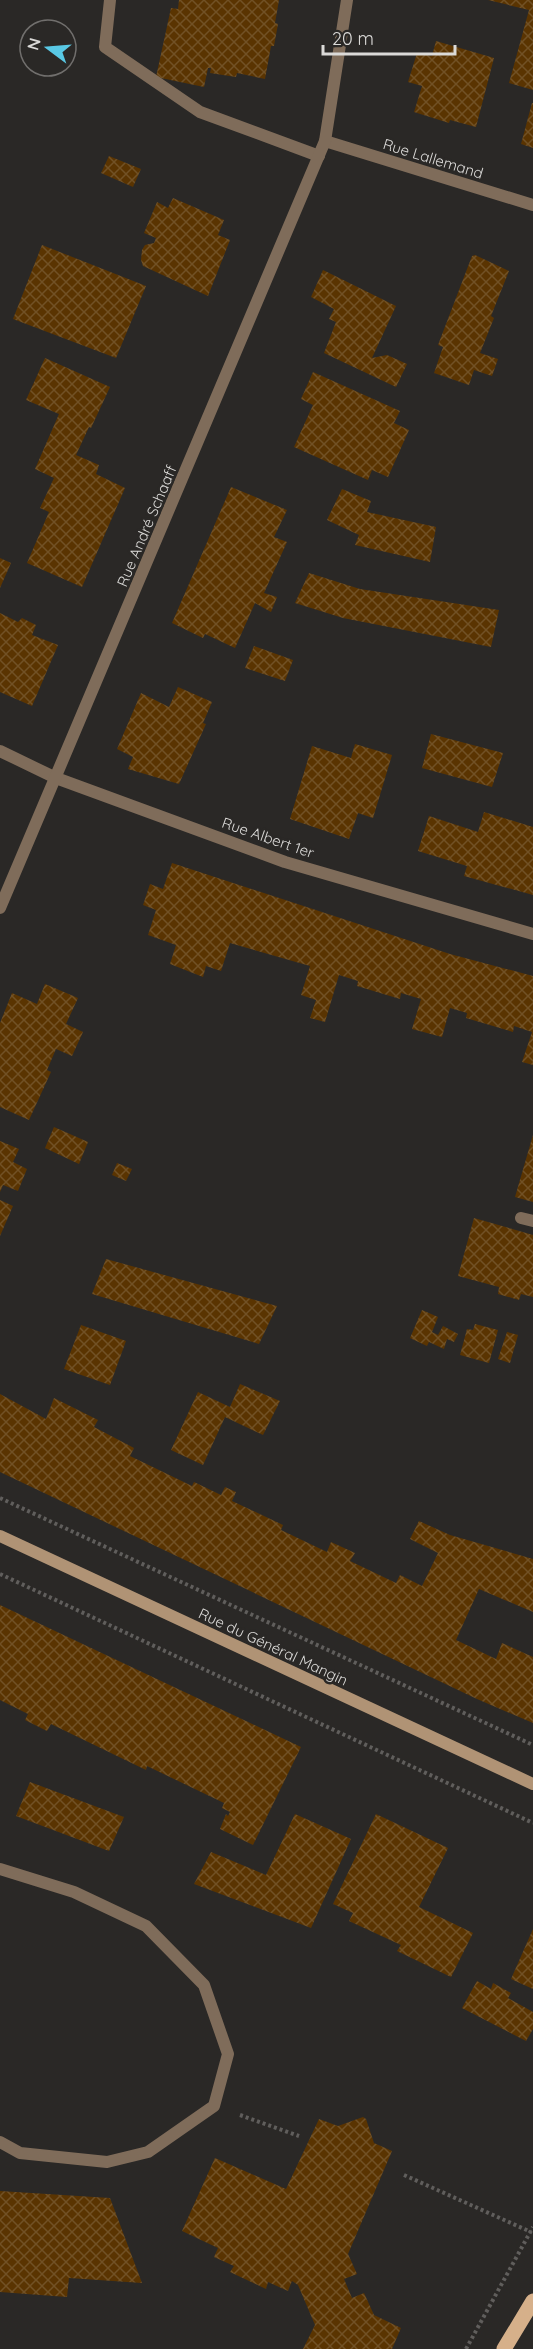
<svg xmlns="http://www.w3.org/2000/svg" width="533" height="2349" font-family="Quicksand,sans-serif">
	<defs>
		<pattern id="building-cross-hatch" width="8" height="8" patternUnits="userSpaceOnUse" patternTransform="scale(1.5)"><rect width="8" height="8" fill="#5a3401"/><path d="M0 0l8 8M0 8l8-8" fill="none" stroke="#715125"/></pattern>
	</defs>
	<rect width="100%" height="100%" fill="#2a2826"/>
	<!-- building -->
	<g fill="url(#building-cross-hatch)">
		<polygon points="179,0 279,0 275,23 278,24 274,46 271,46 265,79 237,73 236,77 210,73 211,68 208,68 204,87 156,77 171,8 178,9"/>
		<polygon points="488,0 533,0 533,90 509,83 529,10"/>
		<polygon points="436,41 494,58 476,127 450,120 449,123 414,112 422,86 408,82 417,53 432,56"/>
		<polygon points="532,103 533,103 533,148 521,144"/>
		<polygon points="109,156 141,169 133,187 101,173"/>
		<polygon points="173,198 224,220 218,235 230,240 208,296 143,266 141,260 142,250 145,245 154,243 156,238 144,233 157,202 168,208"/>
		<polygon points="42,245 146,286 116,358 13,319"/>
		<polygon points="475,255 509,271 491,316 494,318 480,353 498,359 492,376 474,370 469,385 434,373 443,347 438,345 472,256"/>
		<polygon points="323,270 396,306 372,358 387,355 407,364 396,387 324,353 336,322 329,319 334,309 311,297"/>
		<polygon points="45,358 110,387 91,428 89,427 76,455 99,465 96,474 125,488 82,587 27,563 49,512 40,508 54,478 35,469 59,414 26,400"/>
		<polygon points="313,372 400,411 394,423 409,430 388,477 372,470 368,480 294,447 313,405 301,399"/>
		<polygon points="231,487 287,510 274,537 287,542 264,593 277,597 271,612 255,603 235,648 205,634 203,638 172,623"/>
		<polygon points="342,489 371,501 367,512 436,527 430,562 355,545 359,535 327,520"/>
		<polygon points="0,558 11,563 0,588"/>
		<polygon points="309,573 360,589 499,610 491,647 343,618 295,603"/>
		<polygon points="0,613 18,622 22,618 36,625 32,635 58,645 32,706 0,692"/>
		<polygon points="254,646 293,660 285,681 245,668"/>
		<polygon points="178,687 212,702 203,723 206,724 179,784 128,769 133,757 117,749 141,693 169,707"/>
		<polygon points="431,734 503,753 492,787 422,768"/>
		<polygon points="355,744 392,755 373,818 358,813 349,839 290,819 312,746 351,758"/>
		<polygon points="484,812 533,827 533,895 464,876 467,866 418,851 429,816 478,832"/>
		<polygon points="172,863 450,954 533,976 533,1065 522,1062 532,1032 514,1026 513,1032 466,1018 467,1013 450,1008 442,1037 412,1029 421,999 401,993 400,999 357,986 358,981 339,975 325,1022 310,1018 316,1000 301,995 310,966 230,943 221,971 206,966 203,977 170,964 176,945 148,935 156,910 143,905 150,884 163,889"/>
		<polygon points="45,984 78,998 66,1024 83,1032 72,1056 56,1049 47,1070 51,1072 29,1120 0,1107 0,1023 12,993 37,1004"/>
		<polygon points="54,1127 88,1142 79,1164 45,1148"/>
		<polygon points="533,1135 533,1202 515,1197"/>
		<polygon points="0,1141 19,1149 13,1162 27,1169 18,1191 3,1185 0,1192"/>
		<polygon points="117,1163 132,1169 126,1181 112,1175"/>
		<polygon points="0,1200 13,1206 0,1236"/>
		<polygon points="474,1218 533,1235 533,1297 521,1294 519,1300 498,1294 499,1287 458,1276"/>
		<polygon points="106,1259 277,1306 259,1344 92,1294"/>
		<polygon points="422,1310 438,1317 432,1332 438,1335 443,1326 458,1334 454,1342 447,1339 444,1349 429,1342 427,1346 410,1338"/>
		<polygon points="475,1324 498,1330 489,1363 460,1355 467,1329 473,1330"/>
		<polygon points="81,1325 126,1341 110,1385 64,1369"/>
		<polygon points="507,1332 518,1335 510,1363 498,1359"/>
		<polygon points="240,1384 280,1401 263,1435 225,1417 203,1465 171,1450 198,1392 230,1407"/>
		<polygon points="0,1394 46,1419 54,1398 98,1420 94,1427 134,1448 130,1456 192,1486 194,1482 221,1495 225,1487 236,1492 232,1501 283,1525 281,1530 327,1552 331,1542 355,1553 350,1561 396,1583 400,1575 422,1586 438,1553 410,1539 419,1521 450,1535 533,1559 533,1612 479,1589 456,1640 496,1659 502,1643 533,1657 533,1723 477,1699 0,1472"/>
		<polygon points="0,1605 301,1747 253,1845 220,1829 226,1814 228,1816 230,1812 222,1808 224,1803 147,1766 146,1770 51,1724 47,1731 25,1720 28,1714 0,1700"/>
		<polygon points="30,1782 124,1817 109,1851 16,1816"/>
		<polygon points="295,1814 351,1839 311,1928 194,1884 211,1852 266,1875"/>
		<polygon points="376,1814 448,1848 419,1907 473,1933 451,1977 397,1951 401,1945 349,1921 353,1913 333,1904"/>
		<polygon points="533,1929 533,1989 511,1979"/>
		<polygon points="477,1981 491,1989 493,1983 511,1993 508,1998 533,2012 533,2029 526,2041 462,2008"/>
		<polygon points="363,2117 366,2119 374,2143 392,2151 348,2254 357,2274 344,2279 352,2298 364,2293 374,2315 401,2328 392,2349 303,2349 315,2325 298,2285 292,2281 288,2291 268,2282 266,2289 230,2272 234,2266 214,2257 218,2248 182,2231 215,2158 286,2189 319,2119 338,2126"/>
		<polygon points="0,2191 110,2198 142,2283 69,2278 67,2297 0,2292"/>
	</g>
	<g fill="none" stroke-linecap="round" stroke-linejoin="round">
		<!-- path -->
		<g stroke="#605e5c" stroke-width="4" stroke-dasharray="3 3" stroke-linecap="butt">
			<polyline points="0,1498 533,1745"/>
			<polyline points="0,1574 533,1823"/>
			<polyline points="240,2115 299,2136"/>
			<polyline points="404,2175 531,2232"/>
			<polyline points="466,2349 533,2227"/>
		</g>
		<!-- service -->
		<g stroke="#7f6c5a" stroke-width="12">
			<polyline points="521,1218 533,1221"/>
			<polyline points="0,1869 74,1892 146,1926 204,1985 228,2054 214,2106 148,2152 107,2162 20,2153 0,2142"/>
		</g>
		<!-- minor -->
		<g stroke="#7f6c5a" stroke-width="12">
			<polyline points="110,0 105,47 200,112 319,156"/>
			<polyline points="325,141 533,205"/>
			<polyline points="0,751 56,778 285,862 533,934"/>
			<polyline points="0,908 325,141 347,0"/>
		</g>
		<!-- secondary -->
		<polyline stroke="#b09375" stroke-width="12" points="0,1536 533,1784"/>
		<!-- primary -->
		<polyline stroke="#d6b08a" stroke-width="15" points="504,2349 533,2301"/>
	</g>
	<g text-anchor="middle" stroke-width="5" stroke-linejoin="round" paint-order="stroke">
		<!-- street labels -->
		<g font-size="15" fill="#dbdad8" stroke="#2a2826">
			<text transform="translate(433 159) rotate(17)" y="5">Rue Lallemand</text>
			<text transform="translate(147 526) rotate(-67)" y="5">Rue André Schaaff</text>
			<text transform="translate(268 838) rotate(19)" y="5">Rue Albert 1er</text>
			<text transform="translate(273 1647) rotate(25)" y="5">Rue du Général Mangin</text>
		</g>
	</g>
	<!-- north arrow -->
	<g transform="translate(48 48) rotate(286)"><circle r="28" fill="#2a2826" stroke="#716f6d" stroke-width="1.5"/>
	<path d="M0-4.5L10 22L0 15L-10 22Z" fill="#59c8e4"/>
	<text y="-9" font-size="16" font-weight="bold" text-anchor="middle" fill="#dbdad8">N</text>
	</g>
	<!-- scale -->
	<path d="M323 45v9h132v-9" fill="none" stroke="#dbdad8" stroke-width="3"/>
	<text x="332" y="45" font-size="18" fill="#dbdad8" stroke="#2a2826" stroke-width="4.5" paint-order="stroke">20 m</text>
</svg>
